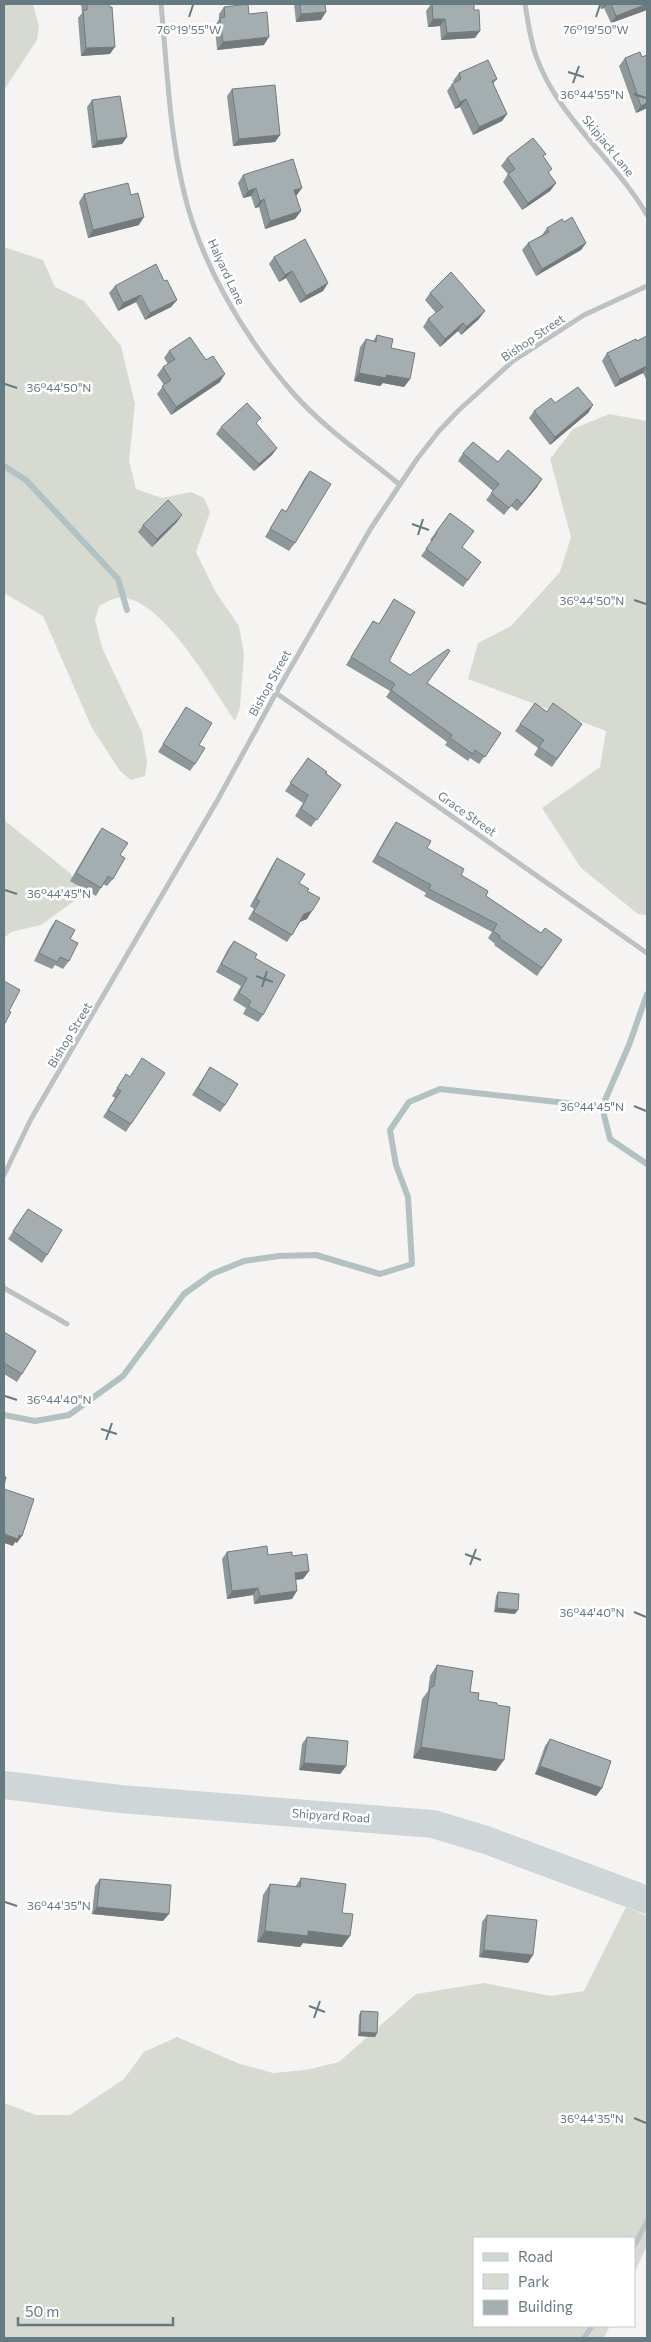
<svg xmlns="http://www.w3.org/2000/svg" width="651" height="2342" font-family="Commissioner,sans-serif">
	<rect width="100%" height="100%" fill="#f5f4f2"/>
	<!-- green -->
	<g fill="#d6dad1">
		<polygon points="4,4 33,4 39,26 37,40 4,90"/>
		<path d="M4,247L43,260L55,287L84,301L121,346L135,404L129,461L136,489L162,498L191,492L204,498L210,512L196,552L215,591L239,626L244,654L240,707L235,721C211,686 168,608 127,598C118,595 107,602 99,606L95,620L103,650L142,732L147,762L145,776L131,780L120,771L92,728L43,616L4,593Z"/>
		<polygon points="609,414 647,421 647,915 638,914 581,868 542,808 600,767 606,731 468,679 478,643 511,626 560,572 571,537 550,459 573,429"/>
		<polygon points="4,820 70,873 78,885 77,899 41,925 11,932 4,938"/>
		<polygon points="626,1907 647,1916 647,2245 635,2272 635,2238 475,2238 475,2326 610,2326 604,2338 4,2338 4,2103 36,2115 70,2115 124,2079 144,2052 177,2037 240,2064 273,2073 306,2070 339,2062 416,1994 484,1983 551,1996 584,1991"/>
	</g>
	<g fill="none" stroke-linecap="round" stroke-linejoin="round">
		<!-- stream -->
		<g stroke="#b2c2c3" stroke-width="6">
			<polyline points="4,466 26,480 118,579 127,610"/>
			<polyline points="647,994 629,1045 602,1107 610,1139 647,1164"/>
			<polyline points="4,1415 35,1421 69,1415 123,1376 184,1294 212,1274 244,1261 279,1256 316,1255 380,1274 412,1264 408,1197 396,1165 390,1130 409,1102 440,1089 602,1107"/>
		</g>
		<!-- street -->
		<g stroke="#bcc1c3" stroke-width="5">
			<path d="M161,4C167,65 169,128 183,188C199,261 244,337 293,393C324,428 364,455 399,484"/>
			<path d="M525,4C528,21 530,39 536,56C558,118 615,160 647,215"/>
			<polyline points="276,693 647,953"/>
			<polyline points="4,1175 31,1119 217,801 276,693 371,528 417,459 439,431 458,411 513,361 584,315 647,286"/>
			<polyline points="4,1288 67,1324"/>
			<polyline points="635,2245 647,2221"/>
			<polyline points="584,2338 592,2326"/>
		</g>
		<!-- secondary -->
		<polyline stroke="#cfd6d7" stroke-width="28" points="4,1785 120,1799 433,1824 486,1840 647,1900"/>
	</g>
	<!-- wall -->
	<g fill="#8d9698">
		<polygon points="81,4 109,4 110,54 81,56 78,18 82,13"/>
		<polygon points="294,4 325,4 321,20 296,22"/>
		<polygon points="431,4 474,4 475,38 441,40 440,26 428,27 426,11"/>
		<polygon points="599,4 647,4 647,10 611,23 604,8 601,9"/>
		<polygon points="224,7 249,14 264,45 217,50 215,26 219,19 219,14"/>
		<polygon points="647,55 647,108 636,113 619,66 625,58 642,57"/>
		<polygon points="459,73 497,79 493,84 507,114 502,121 473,135 460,107 455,109 447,91 452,84 454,83 453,81"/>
		<polygon points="232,89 280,135 275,142 233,146 227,96"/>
		<polygon points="92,100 127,137 122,144 92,148 87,107"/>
		<polygon points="544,157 549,174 556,183 550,191 522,210 503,182 508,174 501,166 507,158"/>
		<polygon points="243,175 297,195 296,196 301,211 295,219 265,229 259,207 255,208 251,196 243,198 238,183"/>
		<polygon points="84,194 131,195 139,225 88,238 79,202"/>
		<polygon points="564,222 586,243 581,250 536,276 522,250 528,243 542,235 547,228"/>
		<polygon points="274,257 328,283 323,291 300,303 286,278 279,282 269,264"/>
		<polygon points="164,281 177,300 171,307 145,320 136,302 118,311 109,293 115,286"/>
		<polygon points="430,293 479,319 461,335 458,331 440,347 423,327 428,319 436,313 425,300"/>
		<polygon points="377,335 391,348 410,379 404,387 383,383 380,386 354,381 360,347 366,339 373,341"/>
		<polygon points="647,336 647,381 643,373 615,387 602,361 607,353 637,341"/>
		<polygon points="169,351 220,382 171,415 157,394 164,385 157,375 163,367 168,364 164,358"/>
		<polygon points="593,405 588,413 550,445 529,418 534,411"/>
		<polygon points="221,427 277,448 272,455 254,471 216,434"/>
		<polygon points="463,453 498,462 537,487 517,511 511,506 504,515 486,500 493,491 458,461"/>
		<polygon points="310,471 295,543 289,551 265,537 277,517 282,509 286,511 304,479"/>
		<polygon points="450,513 462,547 481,562 463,587 421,556 432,541 430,540"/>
		<polygon points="177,522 152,547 138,532 143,525"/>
		<polygon points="394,599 389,661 410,675 427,683 501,733 479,764 470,758 468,761 445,745 447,742 386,697 390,691 346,665 373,621 379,624"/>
		<polygon points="535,703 547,712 582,724 552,767 534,755 538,748 515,731"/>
		<polygon points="186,707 199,745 195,764 190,771 158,752"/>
		<polygon points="308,758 326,773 341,785 311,827 295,816 303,803 285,791"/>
		<polygon points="396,822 427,848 486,896 541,933 562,940 537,976 494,945 495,944 488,938 492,932 424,896 426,893 372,862 391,829"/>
		<polygon points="102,828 120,855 113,879 107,886 103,884 96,896 70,881 97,835"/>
		<polygon points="277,858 299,883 307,891 307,919 300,922 287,942 248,919 254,909 250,906 272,866"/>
		<polygon points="56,920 70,939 69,961 63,969 55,965 52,969 34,961 51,927"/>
		<polygon points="234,941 255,958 263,1015 258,1022 243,1014 246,1008 233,1000 241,986 216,972 228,949"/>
		<polygon points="210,1067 225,1105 220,1112 192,1095"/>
		<polygon points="126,1074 131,1124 126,1132 103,1117 115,1098 112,1096"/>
		<polygon points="28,1209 47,1255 42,1263 8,1239"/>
		<polygon points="4,1332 22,1374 17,1382 4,1374"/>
		<polygon points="227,1552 268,1555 292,1556 309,1571 303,1579 296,1580 292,1599 254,1604 253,1595 227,1599 222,1559"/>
		<polygon points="498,1592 515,1614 494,1612 496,1596"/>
		<polygon points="437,1665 478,1700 496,1771 413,1758 422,1699 428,1691 430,1676"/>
		<polygon points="307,1737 346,1766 340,1774 299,1770 302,1744"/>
		<polygon points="550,1739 602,1788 596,1796 535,1774 545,1746"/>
		<polygon points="301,1878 342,1913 342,1947 303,1943 300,1947 257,1942 263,1895 270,1884 295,1887"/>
		<polygon points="100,1879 163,1921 92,1914 95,1886"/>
		<polygon points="487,1915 528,1963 479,1957 482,1922"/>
		<polygon points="361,2011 377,2033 375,2037 358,2036 359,2015"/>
	</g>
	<!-- shaded-wall -->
	<g fill="#737a7c">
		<polygon points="605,4 607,4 604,8 601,9"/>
		<polygon points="647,4 647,10 611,23 616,16"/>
		<polygon points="326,12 321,20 296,22 301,14"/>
		<polygon points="433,19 445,19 440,26 428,27"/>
		<polygon points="480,31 475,38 441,40 447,33"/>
		<polygon points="269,37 264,45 217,50 223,42"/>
		<polygon points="115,47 110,54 81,56 86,48"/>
		<polygon points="466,99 460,107 455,109 460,102"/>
		<polygon points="647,103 647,108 636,113 641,106"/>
		<polygon points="507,114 502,121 473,135 479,127"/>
		<polygon points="280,135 275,142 233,146 239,139"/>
		<polygon points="127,137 122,144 92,148 97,141"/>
		<polygon points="556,183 550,191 522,210 528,203"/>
		<polygon points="256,188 251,196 243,198 248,191"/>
		<polygon points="302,188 297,195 288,198 294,190"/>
		<polygon points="264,199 259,207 255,208 260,201"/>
		<polygon points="301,211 295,219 265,229 270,221"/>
		<polygon points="144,217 139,225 88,238 93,230"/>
		<polygon points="586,243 581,250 536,276 542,269"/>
		<polygon points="292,271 286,278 279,282 285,275"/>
		<polygon points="328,283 323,291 300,303 306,296"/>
		<polygon points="141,295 136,302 118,311 123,303"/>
		<polygon points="177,300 171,307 145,320 150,313"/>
		<polygon points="485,311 479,319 461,335 466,327"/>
		<polygon points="463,323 458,331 440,347 445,339"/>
		<polygon points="647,366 643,373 615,387 620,379"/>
		<polygon points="359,373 386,375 410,379 404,387 383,383 380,386 354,381"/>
		<polygon points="225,374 220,382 171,415 176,407"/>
		<polygon points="593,405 588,413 550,445 555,437"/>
		<polygon points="277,448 272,455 254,471 259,464"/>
		<polygon points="542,479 537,487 517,511 522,504"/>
		<polygon points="182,515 177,522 152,547 157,539"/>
		<polygon points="312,911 307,919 299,922 304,914"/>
		<polygon points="4,1534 19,1535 22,1536 17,1543 15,1542 13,1546 4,1543"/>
		<polygon points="309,1571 303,1579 290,1580 295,1573"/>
		<polygon points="258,1588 253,1595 227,1599 232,1591"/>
		<polygon points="297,1591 292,1599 254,1604 260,1596"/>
		<polygon points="497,1608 518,1610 515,1614 494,1612"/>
		<polygon points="421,1747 504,1760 496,1771 413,1758"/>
		<polygon points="304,1763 346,1766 340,1774 299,1770"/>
		<polygon points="540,1766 602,1788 596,1796 535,1774"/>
		<polygon points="97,1907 169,1914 163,1921 92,1914"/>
		<polygon points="265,1931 308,1931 350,1936 342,1947 303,1943 300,1947 257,1942"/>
		<polygon points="484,1950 533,1955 528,1963 479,1957"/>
		<polygon points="360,2032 377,2033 375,2037 358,2036"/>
	</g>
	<!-- building -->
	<g fill="#a4aeb1" stroke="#737a7c">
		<polygon points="87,4 109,4 109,7 112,7 115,47 86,48 83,10 87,10"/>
		<polygon points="248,4 249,14 267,12 269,37 223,42 220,18 225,17 224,7"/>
		<polygon points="300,4 325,4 326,12 301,14"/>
		<polygon points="432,4 474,4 474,10 479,10 480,31 447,33 445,19 433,19"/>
		<polygon points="611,4 647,4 616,16"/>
		<polygon points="640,52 642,57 647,55 647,103 641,106 625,58"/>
		<polygon points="488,60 497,79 492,81 507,114 479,127 466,99 460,102 452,84 461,79 459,73"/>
		<polygon points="275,85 280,135 239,139 232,89"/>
		<polygon points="120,96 127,137 97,141 92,100"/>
		<polygon points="533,138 546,154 543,156 552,169 548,172 556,183 528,203 508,174 515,169 507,158"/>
		<polygon points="293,159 302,188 294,190 301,211 270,221 264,199 260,201 256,188 248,191 243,175"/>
		<polygon points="128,183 131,195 138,193 144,217 93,230 84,194"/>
		<polygon points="572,217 586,243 542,269 528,243 549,232 547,228 562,219 564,222"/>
		<polygon points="305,239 328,283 306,296 292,271 285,275 274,257"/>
		<polygon points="156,264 164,281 167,280 177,300 150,313 141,295 123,303 115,286"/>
		<polygon points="451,272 485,311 466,327 463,323 445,339 428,319 443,307 430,293"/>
		<polygon points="377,335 393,339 391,348 415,353 410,379 386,375 386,378 359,373 366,339 376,342"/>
		<polygon points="647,336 647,366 620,379 607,353 636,339 637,341"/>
		<polygon points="190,337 206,360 213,356 225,374 176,407 162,386 171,380 163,367 175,359 169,351"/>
		<polygon points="578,387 593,405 555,437 534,411 551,398 555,403"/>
		<polygon points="247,403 261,418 256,423 277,448 259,464 221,427"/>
		<polygon points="473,442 498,462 508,450 542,479 522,504 517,499 509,508 491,493 499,484 463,453"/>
		<polygon points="310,471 331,484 295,543 270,529 282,509 286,512"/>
		<polygon points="168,500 182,515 157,539 143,525"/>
		<polygon points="450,513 474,531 462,547 481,562 468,580 426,549 437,533 436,532"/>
		<polygon points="394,599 415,612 389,661 410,675 448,649 450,651 427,683 501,733 485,757 475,750 473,754 450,738 452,735 391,690 395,684 351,657 373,621 379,624"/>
		<polygon points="535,703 547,712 553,703 582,724 557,759 539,747 544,740 520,724"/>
		<polygon points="186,707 212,723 199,745 205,748 195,764 163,744"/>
		<polygon points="308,758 327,772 325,773 341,785 317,820 301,809 308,795 290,783"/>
		<polygon points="396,822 431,841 427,848 464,869 461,875 488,891 486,896 541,933 545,928 562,940 542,968 499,938 500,936 493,931 497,924 429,889 431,885 377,855"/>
		<polygon points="102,828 128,843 120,855 125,858 113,879 108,876 101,888 76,873"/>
		<polygon points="277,858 305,874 299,883 309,889 307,891 320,898 312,911 304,914 292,935 253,912 260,901 256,899"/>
		<polygon points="56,920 75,930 70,939 78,943 69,961 60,957 57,962 39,953"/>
		<polygon points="234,941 257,954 255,958 285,975 263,1015 248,1006 251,1001 239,993 247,978 221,964"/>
		<polygon points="4,981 20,990 9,1011 11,1012 4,1025"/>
		<polygon points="142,1058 165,1073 131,1124 108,1110 121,1091 117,1088 126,1074 130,1077"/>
		<polygon points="210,1067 238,1084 225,1105 198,1088"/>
		<polygon points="28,1209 62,1230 47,1255 13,1231"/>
		<polygon points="4,1332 36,1351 22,1374 4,1363"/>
		<polygon points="4,1476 6,1477 4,1486"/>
		<polygon points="4,1489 34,1499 22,1536 19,1535 18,1539 4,1534"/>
		<polygon points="267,1546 268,1555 292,1552 292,1556 307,1554 309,1571 295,1573 297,1591 260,1596 258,1588 232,1591 227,1552"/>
		<polygon points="498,1592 519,1594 518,1610 497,1608"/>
		<polygon points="437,1665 473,1671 470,1692 479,1693 478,1700 497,1703 497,1705 510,1707 504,1760 421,1747 430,1688 434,1686"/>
		<polygon points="307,1737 348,1741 346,1766 304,1763"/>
		<polygon points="550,1739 611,1761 602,1788 540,1766"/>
		<polygon points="301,1878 346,1884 342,1913 353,1914 350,1936 308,1931 308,1936 265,1931 270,1884 300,1887"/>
		<polygon points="100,1879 171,1885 169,1914 97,1907"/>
		<polygon points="487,1915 537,1920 533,1955 484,1950"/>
		<polygon points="361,2011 378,2012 377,2033 360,2032"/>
	</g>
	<!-- ticks -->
	<path fill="none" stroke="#667a81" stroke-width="2" d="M189,17L193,5M596,17L600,5M568,72L584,77M573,83L579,66M634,94L646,98M5,384L17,388M412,524L429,530M418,535L423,519M634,600L646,604M5,890L17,894M256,976L273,982M262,987L267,971M634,1106L646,1111M5,1396L17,1400M101,1429L117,1434M106,1440L112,1423M465,1554L481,1560M470,1565L476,1549M634,1612L646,1617M5,1902L17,1906M309,2006L325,2012M314,2018L320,2001M634,2118L646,2123"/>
	<g text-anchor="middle" stroke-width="5" stroke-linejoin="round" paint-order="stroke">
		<!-- street labels -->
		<g font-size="12" fill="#667a81" stroke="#fff">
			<text transform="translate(608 146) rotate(51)" y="4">Skipjack Lane</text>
			<text transform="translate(226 272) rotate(65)" y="4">Halyard Lane</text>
			<text transform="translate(533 338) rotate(-34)" y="4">Bishop Street</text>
			<text transform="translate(270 683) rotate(-61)" y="4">Bishop Street</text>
			<text transform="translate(467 814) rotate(35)" y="4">Grace Street</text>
			<text transform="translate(70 1035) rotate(-59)" y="4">Bishop Street</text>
			<text transform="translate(331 1816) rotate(4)" y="4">Shipyard Road</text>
		</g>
	</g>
	<g font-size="12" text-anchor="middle" fill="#667a81" stroke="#fff" stroke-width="5" stroke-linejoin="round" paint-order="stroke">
		<text x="189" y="34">76°19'55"W</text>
		<text x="596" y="34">76°19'50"W</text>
		<text x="592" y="99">36°44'55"N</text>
		<text x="59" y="392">36°44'50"N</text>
		<text x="592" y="605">36°44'50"N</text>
		<text x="59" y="898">36°44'45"N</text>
		<text x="592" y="1111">36°44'45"N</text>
		<text x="59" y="1404">36°44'40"N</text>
		<text x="592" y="1617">36°44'40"N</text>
		<text x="59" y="1910">36°44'35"N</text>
		<text x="592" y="2123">36°44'35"N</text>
	</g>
	<!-- border -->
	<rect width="651" height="2342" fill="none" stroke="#667a81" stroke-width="10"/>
	<!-- legend -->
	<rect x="473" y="2237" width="162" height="90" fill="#ffffff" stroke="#c2cacd"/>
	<rect x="483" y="2253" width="25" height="8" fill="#cfd6d7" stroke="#c2cacd"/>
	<text x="518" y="2262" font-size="15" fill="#667a81">Road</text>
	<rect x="483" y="2274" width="25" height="15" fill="#d6dad1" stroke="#c2cacd"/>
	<text x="518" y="2287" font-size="15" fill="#667a81">Park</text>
	<rect x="483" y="2300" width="25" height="15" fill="#a4aeb1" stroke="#c2cacd"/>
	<text x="518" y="2312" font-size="15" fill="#667a81">Building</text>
	<!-- scale -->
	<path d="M18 2317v8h155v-8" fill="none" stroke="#667a81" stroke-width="2.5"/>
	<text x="25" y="2317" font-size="15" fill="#667a81" stroke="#ffffff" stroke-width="4" paint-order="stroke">50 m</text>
</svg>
